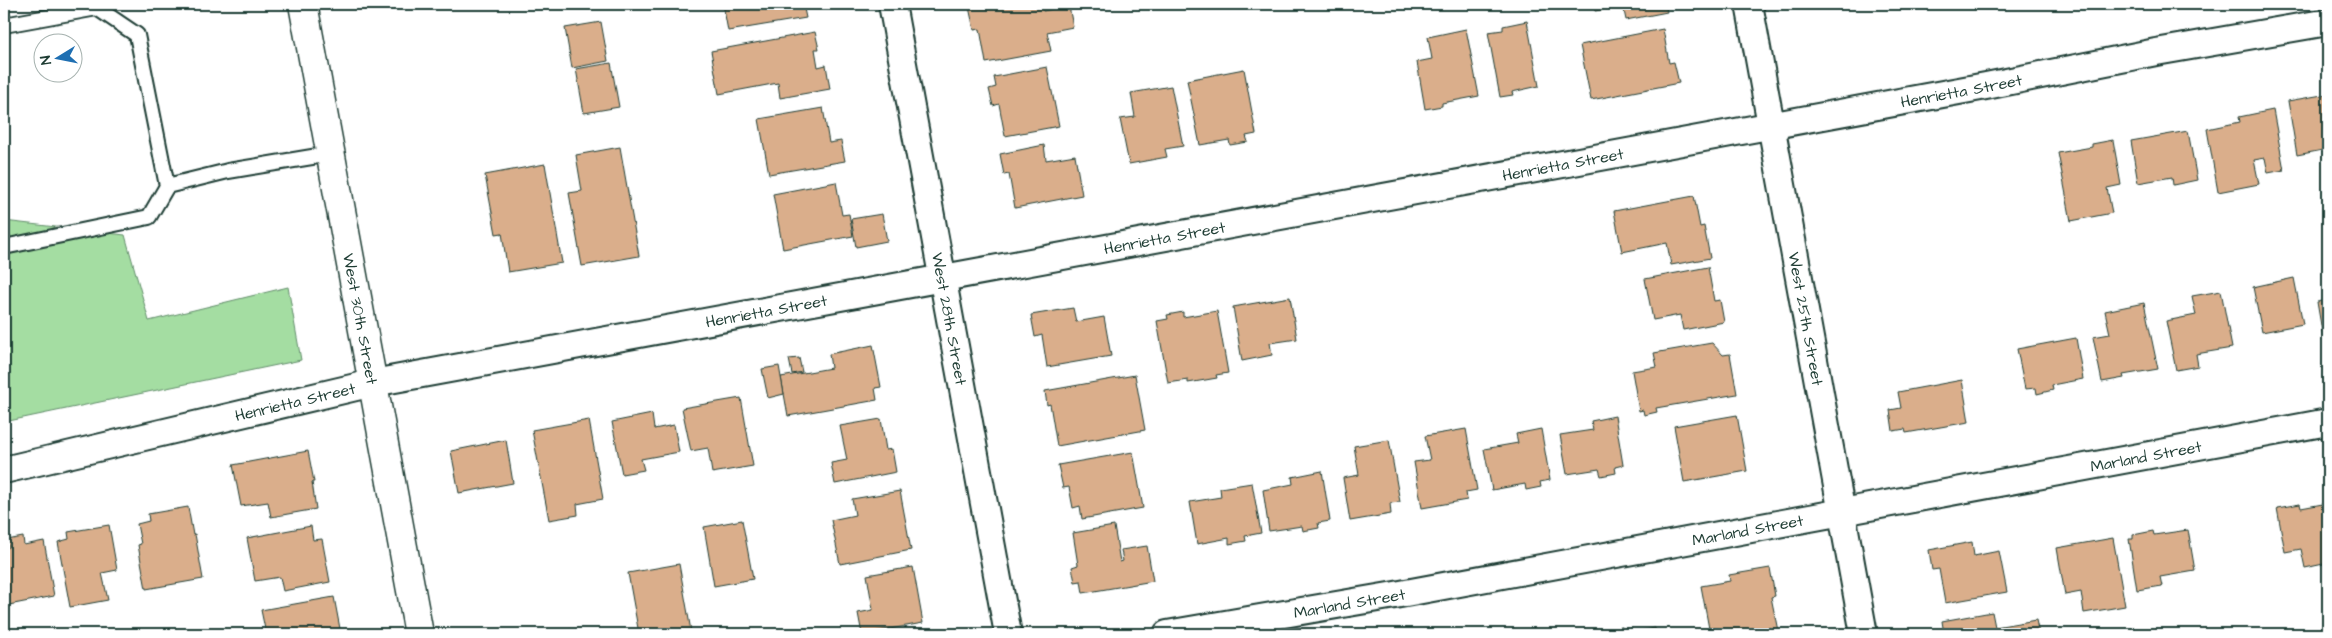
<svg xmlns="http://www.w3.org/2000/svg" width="2332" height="638" font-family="'Architects Daughter',sans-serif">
	<rect width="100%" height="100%" fill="#fff"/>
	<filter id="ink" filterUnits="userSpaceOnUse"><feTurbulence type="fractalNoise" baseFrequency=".02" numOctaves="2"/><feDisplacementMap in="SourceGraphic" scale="10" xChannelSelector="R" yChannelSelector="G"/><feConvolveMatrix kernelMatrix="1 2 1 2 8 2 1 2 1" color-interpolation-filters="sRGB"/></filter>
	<g filter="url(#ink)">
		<!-- green -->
		<polygon fill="#a4dda2" stroke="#628d6b" points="4,221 125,235 149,321 288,287 301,360 4,422"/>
		<!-- building -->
		<g fill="#daae8b" stroke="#1f3d34">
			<polygon points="723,4 803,4 806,18 728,31"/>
			<polygon points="985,4 1042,4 1043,11 1069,6 1073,27 1047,32 1051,51 986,63 980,29 974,30 969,7"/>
			<polygon points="1593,4 1665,4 1667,12 1626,20 1623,6 1595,11"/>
			<polygon points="1527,21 1539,86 1512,92 1513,95 1500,97 1488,32 1503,30 1503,26"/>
			<polygon points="601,22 608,61 572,68 565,28"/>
			<polygon points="1466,29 1479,96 1442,103 1442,106 1425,109 1417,62 1432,59 1428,37"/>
			<polygon points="1663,29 1669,63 1674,62 1679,83 1591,100 1580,45"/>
			<polygon points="815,32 819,49 815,49 818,67 826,65 830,89 780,98 778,83 719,94 711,51"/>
			<polygon points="611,63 619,107 584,113 576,69"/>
			<polygon points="1047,67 1059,126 1005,136 999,104 993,106 989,89 996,87 994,77"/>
			<polygon points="1244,69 1256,134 1246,136 1248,142 1230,145 1229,140 1200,145 1187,80"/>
			<polygon points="1171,86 1183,146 1165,149 1167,157 1129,164 1120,119 1135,117 1131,93"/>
			<polygon points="2328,94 2328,149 2297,155 2288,101"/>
			<polygon points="823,108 829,143 841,141 845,161 769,174 759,119"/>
			<polygon points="2273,110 2284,170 2268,173 2265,158 2254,160 2259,184 2218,192 2207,129 2240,122 2239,117"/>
			<polygon points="2188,131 2197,180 2173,185 2172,177 2138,183 2131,141"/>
			<polygon points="2113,140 2121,185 2107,188 2112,213 2071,221 2058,153 2092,147 2092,144"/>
			<polygon points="1044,145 1046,160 1075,155 1082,195 1015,208 1009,174 1004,175 1000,154"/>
			<polygon points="620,147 639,256 582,266 569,193 582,191 576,155"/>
			<polygon points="545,164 562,263 508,272 502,233 496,234 485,175"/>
			<polygon points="836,182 842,215 849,214 853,236 783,249 773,194"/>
			<polygon points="1694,196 1700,227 1704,226 1710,258 1671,265 1667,243 1622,252 1614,211"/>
			<polygon points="882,214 887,241 856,247 851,219"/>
			<polygon points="1708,267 1714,301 1720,300 1724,322 1683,330 1680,315 1653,320 1645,279"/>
			<polygon points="2294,278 2303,324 2262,332 2253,287"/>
			<polygon points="2221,291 2232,348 2196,354 2198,366 2176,370 2166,321 2196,315 2192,296"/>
			<polygon points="1290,297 1297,339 1270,343 1272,355 1242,361 1233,307"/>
			<polygon points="2328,300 2328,336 2323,337 2317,302"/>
			<polygon points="2144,303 2158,369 2123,375 2124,378 2102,382 2093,337 2110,334 2105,311"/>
			<polygon points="1073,308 1076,322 1104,317 1111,356 1047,367 1042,335 1035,337 1031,315"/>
			<polygon points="1217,311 1228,373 1216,375 1217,378 1188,383 1188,380 1168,383 1157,321 1168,319 1167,315 1183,312 1183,317"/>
			<polygon points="2076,338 2083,379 2052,385 2053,390 2037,394 2036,388 2025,389 2017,349"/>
			<polygon points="1712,343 1723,355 1730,354 1737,394 1656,408 1657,412 1644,415 1643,410 1639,411 1632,371 1657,367 1654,353"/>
			<polygon points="873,345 881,387 875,388 877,400 788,416 781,377 831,368 829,354"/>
			<polygon points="799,358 802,372 792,374 789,359"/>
			<polygon points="779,366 784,394 768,398 762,369"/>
			<polygon points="1135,375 1145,430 1057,446 1050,404 1047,405 1045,391"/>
			<polygon points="1962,380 1969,422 1906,433 1905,429 1893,431 1890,410 1901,408 1898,392"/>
			<polygon points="741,398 753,466 712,473 708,448 691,451 682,408"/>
			<polygon points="652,414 654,429 674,425 679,452 641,459 644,470 622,474 612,422"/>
			<polygon points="1737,415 1747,471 1684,482 1674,426"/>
			<polygon points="1615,416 1623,465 1615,467 1616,473 1601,476 1599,469 1567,474 1560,435 1593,430 1591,421"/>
			<polygon points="881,419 886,450 892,449 896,472 835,484 831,463 847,460 840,426"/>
			<polygon points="589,420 603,499 577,504 578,515 549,520 532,430"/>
			<polygon points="1466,429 1477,490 1466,492 1467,500 1422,508 1414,462 1430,460 1425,436"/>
			<polygon points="1541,429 1550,480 1540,482 1541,487 1526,490 1525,484 1492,490 1484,449 1518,443 1516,434"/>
			<polygon points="506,440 513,483 459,493 451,451"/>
			<polygon points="1389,440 1400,502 1390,503 1391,514 1350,521 1343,478 1359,475 1354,446"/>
			<polygon points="308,451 314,482 312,482 316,509 271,517 268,502 241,506 233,465"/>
			<polygon points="1133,452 1143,508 1082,519 1080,506 1073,508 1069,487 1063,488 1058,465"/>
			<polygon points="1322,471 1330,521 1318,523 1319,528 1303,531 1302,526 1269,531 1263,490 1293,484 1292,477"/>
			<polygon points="1252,483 1261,533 1245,536 1246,541 1229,544 1229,538 1197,544 1190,502 1221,497 1220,488"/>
			<polygon points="900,491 911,550 840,564 831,520 855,515 852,499"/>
			<polygon points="2328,503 2328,563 2305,568 2301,549 2285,552 2277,508 2300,504 2301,508"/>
			<polygon points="188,507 193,535 195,534 203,579 146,589 138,545 141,544 137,524 149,521 148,514"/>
			<polygon points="742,520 753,579 714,586 704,527"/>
			<polygon points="109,525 117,570 102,573 108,600 70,607 58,542 69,539 68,532"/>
			<polygon points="311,526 313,540 322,539 330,582 283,591 280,577 255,581 247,538"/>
			<polygon points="1114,526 1120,562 1123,561 1121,550 1147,546 1153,581 1083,593 1081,581 1075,582 1072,567 1078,565 1073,533"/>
			<polygon points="2188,530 2195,571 2160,577 2162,586 2137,590 2129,539 2133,539 2133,535 2153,531 2154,535"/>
			<polygon points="23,537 24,545 44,541 54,596 4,606 4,548 8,548 7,540"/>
			<polygon points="2113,538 2125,606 2084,613 2081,592 2065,595 2057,548"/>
			<polygon points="1972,542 1974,556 1999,551 2007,592 1945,603 1939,569 1932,570 1929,550"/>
			<polygon points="679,564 691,631 678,634 639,634 628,573"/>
			<polygon points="913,567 923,623 862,634 858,613 873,610 867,575"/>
			<polygon points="1770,568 1775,596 1771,597 1778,631 1760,634 1710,634 1701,586 1730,581 1729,575"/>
			<polygon points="334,597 341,634 266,634 261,610"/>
			<polygon points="1992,612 1995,627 2036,620 2039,634 1944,634 1942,621"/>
			<polygon points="1622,627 1623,634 1655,628 1656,634 1608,634 1607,630"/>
			<polygon points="571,629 572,634 544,634"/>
		</g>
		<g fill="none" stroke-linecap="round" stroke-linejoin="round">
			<!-- lane casing -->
			<g stroke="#1f3d34" stroke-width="18">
				<g id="lane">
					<polyline points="4,25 97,8 137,35 167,186 149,217 4,247"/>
					<polyline points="167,186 228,171 330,154"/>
				</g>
			</g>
			<!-- street casing -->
			<g stroke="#1f3d34" stroke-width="30">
				<g id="street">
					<path id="s1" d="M892,4L1008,634"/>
					<path id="s2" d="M1749,4L1864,634"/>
					<path id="s3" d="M4,470L373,383L1986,86L2156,52L2328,22"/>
					<path id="s4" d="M1167,634L1395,595L2328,422"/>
				</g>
			</g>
			<!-- secondary casing -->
			<g stroke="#1f3d34" stroke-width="31">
				<g id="secondary">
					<path id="s5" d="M303,4L419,634"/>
				</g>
			</g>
			<!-- lane -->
			<use href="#lane" stroke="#fff" stroke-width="14"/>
			<!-- street -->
			<use href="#street" stroke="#fff" stroke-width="26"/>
			<!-- secondary -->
			<use href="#secondary" stroke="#fff" stroke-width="28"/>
		</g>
	</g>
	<g text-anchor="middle" stroke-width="4.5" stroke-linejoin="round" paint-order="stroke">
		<!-- street labels -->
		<g font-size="16" fill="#1f3d34" stroke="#fff">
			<text dy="6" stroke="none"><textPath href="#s3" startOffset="1994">Henrietta Street</textPath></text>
			<text dy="6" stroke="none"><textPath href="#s3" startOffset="1589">Henrietta Street</textPath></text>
			<text dy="6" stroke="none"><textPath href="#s3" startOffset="1184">Henrietta Street</textPath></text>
			<text dy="6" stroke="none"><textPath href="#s3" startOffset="779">Henrietta Street</textPath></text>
			<text dy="6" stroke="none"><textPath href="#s5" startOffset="320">West 30th Street</textPath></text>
			<text dy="6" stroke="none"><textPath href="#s1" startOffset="320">West 28th Street</textPath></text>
			<text dy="6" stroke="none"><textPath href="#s2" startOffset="320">West 25th Street</textPath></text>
			<text dy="6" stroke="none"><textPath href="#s3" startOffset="299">Henrietta Street</textPath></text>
			<text dy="6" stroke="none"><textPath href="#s4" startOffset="995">Marland Street</textPath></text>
			<text dy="6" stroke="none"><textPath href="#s4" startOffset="590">Marland Street</textPath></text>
			<text dy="6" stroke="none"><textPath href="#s4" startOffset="185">Marland Street</textPath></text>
		</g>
	</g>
	<!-- margin -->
	<rect width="2332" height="638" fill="none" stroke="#fff" stroke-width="20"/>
	<rect x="10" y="10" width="2312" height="618" fill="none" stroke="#1f3d34" stroke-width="2" filter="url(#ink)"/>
	<!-- north arrow -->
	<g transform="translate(58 58) rotate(260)"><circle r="24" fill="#ffffff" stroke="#a5b1ae"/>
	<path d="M0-4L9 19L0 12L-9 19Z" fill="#1f6fb2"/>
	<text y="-8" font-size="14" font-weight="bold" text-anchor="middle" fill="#1f3d34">N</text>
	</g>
</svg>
